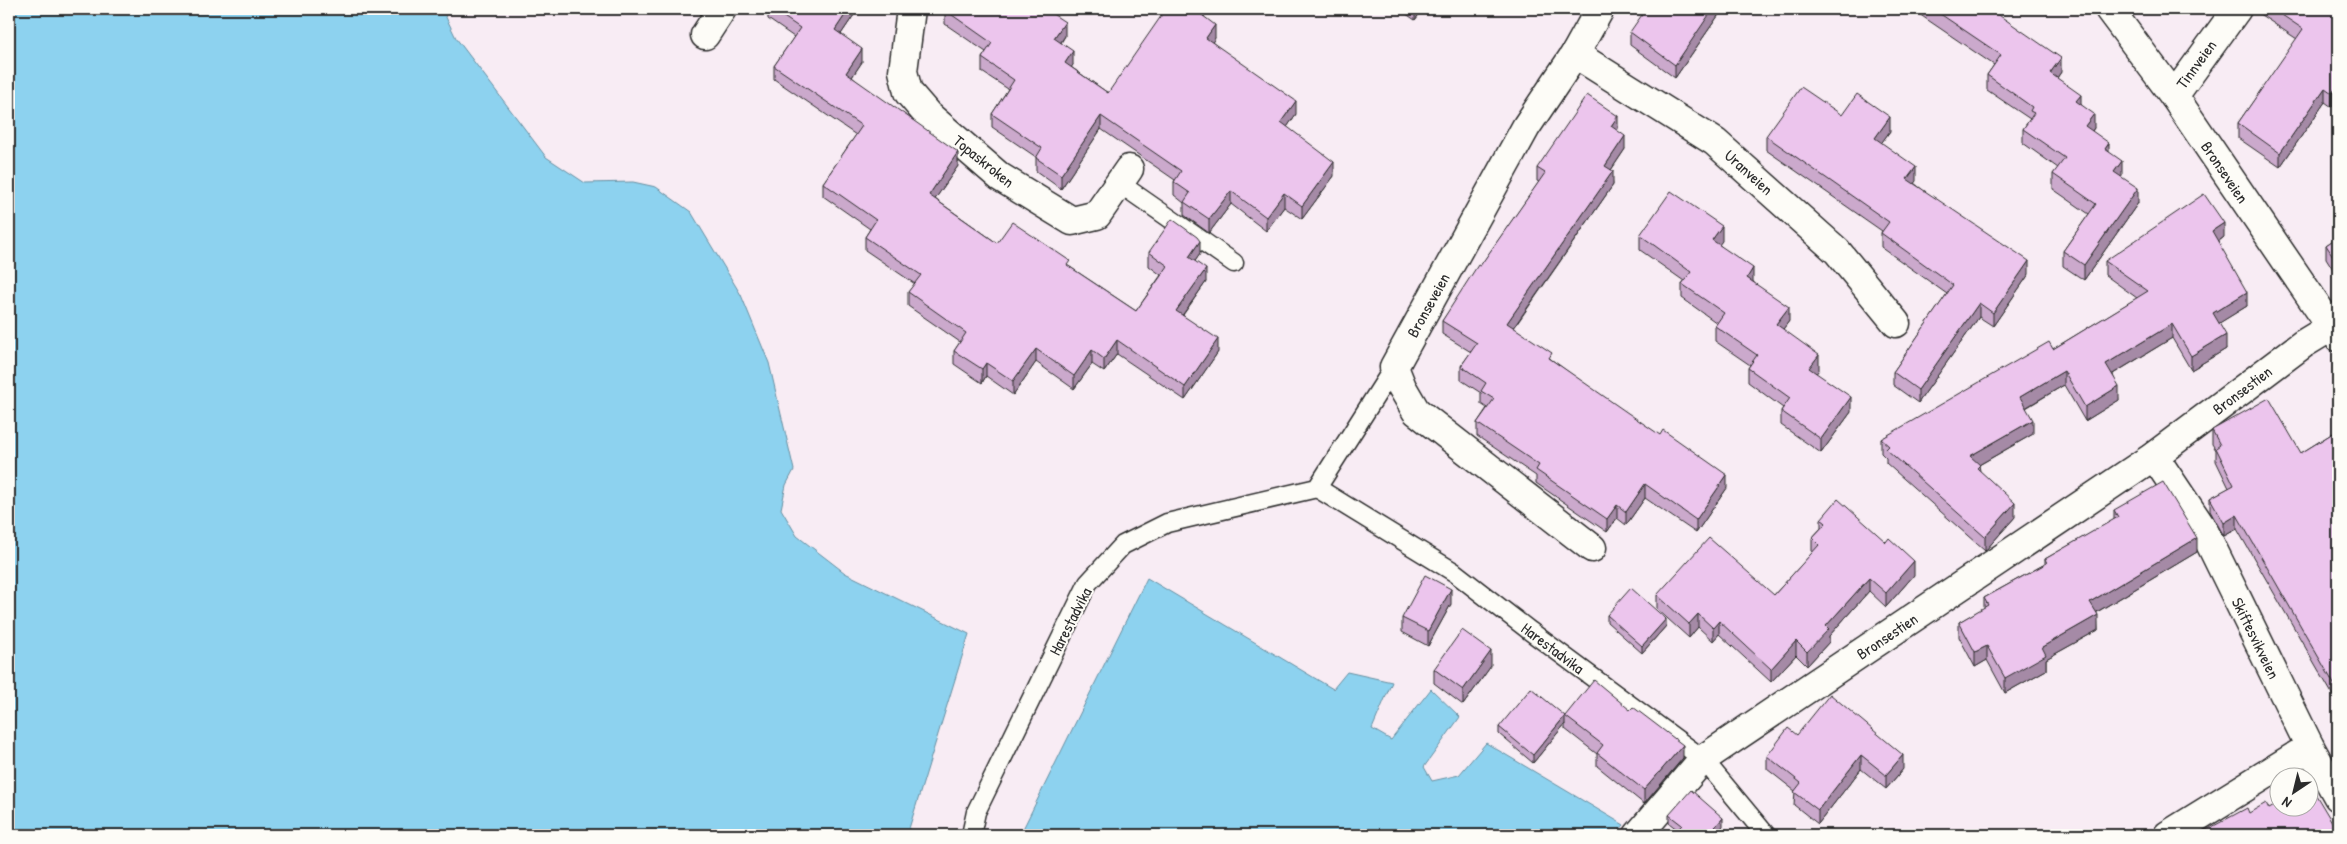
<svg xmlns="http://www.w3.org/2000/svg" width="2347" height="844" font-family="'Patrick Hand',sans-serif">
	<rect width="100%" height="100%" fill="#f8ecf4"/>
	<filter id="ink" filterUnits="userSpaceOnUse"><feTurbulence type="fractalNoise" baseFrequency=".02" numOctaves="2"/><feDisplacementMap in="SourceGraphic" scale="10" xChannelSelector="R" yChannelSelector="G"/><feConvolveMatrix kernelMatrix="1 2 1 2 8 2 1 2 1" color-interpolation-filters="sRGB"/></filter>
	<g filter="url(#ink)">
		<!-- water -->
		<g fill="#8dd2ef" stroke="#668fa1">
			<polygon points="9,9 442,9 456,38 546,157 585,183 633,182 656,187 691,212 741,295 769,363 794,470 786,485 781,509 797,536 845,573 969,634 907,835 9,835"/>
			<polygon points="1147,578 1333,689 1347,672 1392,682 1372,729 1391,740 1431,689 1460,717 1424,767 1432,781 1459,775 1486,743 1624,825 1615,835 1020,835"/>
		</g>
		<g fill="none" stroke-linecap="round" stroke-linejoin="round">
			<!-- lane casing -->
			<g stroke="#2b2b2b" stroke-width="21">
				<g id="lane">
					<polyline points="1119,183 1234,263"/>
					<polyline points="1317,488 1454,572 1530,631 1703,759 1766,835"/>
					<polyline points="971,835 976,812 1088,583 1123,545 1167,523 1317,488 1394,367"/>
				</g>
			</g>
			<!-- street casing -->
			<g stroke="#2b2b2b" stroke-width="31">
				<g id="street">
					<polyline points="911,9 903,71 908,92 927,114 1000,177 1072,221 1097,215 1129,169"/>
					<polyline points="2109,9 2174,96 2338,337"/>
					<polyline points="705,35 722,9"/>
					<polyline points="1575,54 1715,142 1837,251 1896,323"/>
					<polyline points="2174,96 2237,9"/>
					<polyline points="2154,456 2203,529 2310,747 2338,797"/>
					<polyline points="1592,548 1416,411 1402,387 1394,367 1526,127 1575,54 1600,9"/>
					<polyline points="1638,835 1703,759 2154,456 2303,344 2331,327"/>
					<polyline points="2168,835 2310,747"/>
				</g>
			</g>
			<!-- lane -->
			<use href="#lane" stroke="#fdfcf7" stroke-width="18"/>
			<!-- street -->
			<use href="#street" stroke="#fdfcf7" stroke-width="28"/>
		</g>
		<!-- wall -->
		<g fill="#cba9cc" stroke="#2b2b2b">
			<polygon points="768,9 858,9 841,34 862,62 852,77 958,166 935,199 997,243 1070,267 1136,311 1161,275 1149,266 1149,252 1200,254 1195,261 1206,282 1183,315 1218,352 1185,400 1117,354 1104,372 1092,364 1074,389 1036,362 1013,395 986,376 982,383 954,364 954,351 960,342 908,306 908,292 915,284 865,250 865,237 870,229 823,196 823,183 856,135 774,79 774,66 794,37 768,19"/>
			<polygon points="945,9 1045,9 1065,36 1061,43 1073,65 1071,67 1108,93 1204,9 1204,16 1215,38 1212,42 1296,114 1287,127 1334,176 1302,219 1284,207 1266,231 1231,204 1209,233 1184,215 1184,203 1174,195 1174,182 1175,180 1101,129 1061,189 1036,171 1036,157 992,127 992,114 1008,89 982,72 982,58 986,52 945,24"/>
			<polygon points="1399,9 1423,9 1415,20"/>
			<polygon points="1718,9 1718,16 1675,78 1630,45 1630,32"/>
			<polygon points="1919,9 1990,9 2061,72 2057,78 2081,104 2094,128 2092,131 2109,152 2122,175 2121,177 2138,203 2084,280 2063,266 2063,251 2089,214 2053,189 2053,174 2058,168 2023,143 2023,129 2030,119 1987,90 1987,75 1994,65 1919,14"/>
			<polygon points="2252,9 2338,9 2332,107 2325,102 2280,167 2238,138 2238,123 2297,39"/>
			<polygon points="1842,115 1890,131 1881,143 1916,181 1914,183 2029,274 1993,326 1979,317 1918,403 1893,385 1893,372 1947,294 1881,247 1881,233 1882,231 1766,150 1766,136"/>
			<polygon points="1618,129 1617,130 1625,149 1611,170 1613,185 1514,328 1552,360 1727,488 1696,533 1645,498 1626,525 1617,518 1607,532 1536,483 1536,476 1477,436 1477,423 1487,408 1481,404 1481,393 1461,380 1461,366 1471,352 1442,334 1442,321 1539,182 1537,181 1537,168"/>
			<polygon points="1640,235 1722,241 1719,244 1789,321 1783,329 1819,370 1816,373 1851,412 1821,453 1781,425 1781,411 1783,408 1748,382 1748,368 1750,365 1715,341 1715,326 1717,323 1682,298 1682,284 1684,281 1640,250"/>
			<polygon points="2224,237 2218,242 2247,306 2219,323 2226,349 2191,370 2172,338 2113,374 2119,400 2085,421 2064,385 2026,408 2033,434 1979,465 1980,471 2015,517 1985,551 1886,463 1886,458 1881,453 1881,439 2053,349 2137,298 2105,275 2105,261"/>
			<polygon points="2338,237 2338,277 2326,258 2326,245"/>
			<polygon points="2212,430 2301,453 2338,430 2338,704 2237,529 2224,536 2210,511 2210,498 2229,488 2216,461 2216,450 2212,444"/>
			<polygon points="2114,510 2197,552 2097,612 2098,630 2046,659 2046,670 2005,693 1987,660 1975,667 1959,637 1959,622 1984,608 1984,598 2045,564 2045,559 2114,520"/>
			<polygon points="1821,519 1914,575 1886,607 1869,591 1829,636 1829,642 1807,666 1796,655 1771,682 1719,634 1713,641 1698,627 1689,638 1657,609 1657,595 1774,595 1813,552 1812,552 1812,538 1821,528"/>
			<polygon points="1451,604 1428,646 1402,632 1402,618"/>
			<polygon points="1607,615 1666,626 1642,653 1607,622"/>
			<polygon points="1491,666 1463,705 1434,683 1434,669"/>
			<polygon points="1565,716 1683,758 1644,804 1597,766 1597,754 1565,729 1565,724 1533,763 1499,734 1499,727"/>
			<polygon points="1797,735 1903,769 1886,789 1861,769 1818,824 1794,805 1795,791 1767,769 1767,756"/>
			<polygon points="1669,815 1723,826 1715,835 1675,835 1675,832 1678,830 1669,823"/>
		</g>
		<!-- shaded-wall -->
		<g fill="#a58aa6" stroke="#2b2b2b">
			<polygon points="849,9 858,9 835,43 835,30"/>
			<polygon points="1200,9 1204,9 1204,17 1198,12"/>
			<polygon points="1415,9 1423,9 1415,20"/>
			<polygon points="1712,9 1718,9 1718,16 1675,78 1675,65"/>
			<polygon points="1065,22 1065,36 1054,52 1054,38"/>
			<polygon points="1215,25 1215,38 1206,52 1206,38"/>
			<polygon points="862,49 862,62 846,86 846,73"/>
			<polygon points="1073,51 1073,65 1065,76 1065,63"/>
			<polygon points="2061,58 2061,72 2050,88 2050,73"/>
			<polygon points="2338,85 2338,99 2332,107 2332,93"/>
			<polygon points="2325,88 2325,102 2280,167 2280,153"/>
			<polygon points="2081,95 2081,109 2076,101"/>
			<polygon points="1296,101 1296,114 1281,136 1281,122"/>
			<polygon points="2094,114 2094,128 2085,140 2085,126"/>
			<polygon points="1101,116 1101,129 1061,189 1061,175"/>
			<polygon points="1618,116 1618,129 1611,139 1611,126"/>
			<polygon points="1890,117 1890,131 1875,152 1875,138"/>
			<polygon points="1625,136 1625,149 1605,179 1605,166"/>
			<polygon points="2109,143 2109,157 2105,149"/>
			<polygon points="958,152 958,166 929,208 929,195"/>
			<polygon points="2122,161 2122,175 2114,186 2114,172"/>
			<polygon points="1334,162 1334,176 1302,219 1302,206"/>
			<polygon points="1916,167 1916,181 1907,193 1907,179"/>
			<polygon points="1613,171 1613,185 1507,337 1507,323"/>
			<polygon points="2138,188 2138,203 2084,280 2084,265"/>
			<polygon points="1231,191 1231,204 1209,233 1209,219"/>
			<polygon points="1284,193 1284,207 1266,231 1266,217"/>
			<polygon points="2224,223 2224,237 2212,246 2212,231"/>
			<polygon points="1722,226 1722,241 1712,254 1712,240"/>
			<polygon points="1200,241 1200,254 1189,270 1189,257"/>
			<polygon points="2029,261 2029,274 1993,326 1993,313"/>
			<polygon points="1753,268 1753,283 1747,278"/>
			<polygon points="1206,269 1206,282 1176,324 1176,311"/>
			<polygon points="2247,292 2247,306 2213,327 2213,313"/>
			<polygon points="1979,303 1979,317 1918,403 1918,390"/>
			<polygon points="1789,307 1789,321 1776,339 1776,324"/>
			<polygon points="2172,324 2172,338 2106,378 2106,364"/>
			<polygon points="2226,335 2226,349 2191,370 2191,356"/>
			<polygon points="1218,339 1218,352 1185,400 1185,387"/>
			<polygon points="1117,340 1117,354 1104,372 1104,359"/>
			<polygon points="1036,349 1036,362 1013,395 1013,381"/>
			<polygon points="1092,350 1092,364 1074,389 1074,376"/>
			<polygon points="1819,355 1819,370 1809,382 1809,368"/>
			<polygon points="986,363 986,376 982,383 982,369"/>
			<polygon points="2064,371 2064,385 2020,411 2020,397"/>
			<polygon points="2119,386 2119,400 2085,421 2085,407"/>
			<polygon points="1851,397 1851,412 1821,453 1821,439"/>
			<polygon points="2033,420 2033,434 1970,470 1970,456"/>
			<polygon points="1727,475 1727,488 1696,533 1696,520"/>
			<polygon points="1645,484 1645,498 1626,525 1626,512"/>
			<polygon points="2015,503 2015,517 1985,551 1985,537"/>
			<polygon points="1617,505 1617,518 1607,532 1607,519"/>
			<polygon points="2237,515 2237,529 2224,536 2224,523"/>
			<polygon points="2197,538 2197,552 2090,616 2090,602"/>
			<polygon points="1914,561 1914,575 1886,607 1886,593"/>
			<polygon points="1869,578 1869,591 1829,636 1829,642 1807,666 1807,652 1826,626"/>
			<polygon points="1451,589 1451,604 1428,646 1428,631"/>
			<polygon points="1698,614 1698,627 1689,638 1689,624"/>
			<polygon points="2098,615 2098,630 2046,659 2046,670 2005,693 2005,678 2042,647"/>
			<polygon points="1666,619 1666,626 1642,653 1642,646"/>
			<polygon points="1719,621 1719,634 1713,641 1713,628"/>
			<polygon points="1796,641 1796,655 1771,682 1771,669"/>
			<polygon points="1987,646 1987,660 1975,667 1975,652"/>
			<polygon points="1491,651 1491,666 1463,705 1463,690"/>
			<polygon points="1565,716 1565,724 1533,763 1533,755"/>
			<polygon points="1683,745 1683,758 1644,804 1644,790"/>
			<polygon points="1861,755 1861,769 1818,824 1818,810"/>
			<polygon points="1903,755 1903,769 1886,789 1886,775"/>
			<polygon points="1723,818 1723,826 1715,835 1708,835"/>
		</g>
		<!-- building -->
		<g fill="#ecc5ed" stroke="#2b2b2b">
			<polygon points="772,9 849,9 835,30 862,49 846,73 958,152 929,195 997,243 1012,222 1070,261 1067,265 1136,311 1168,266 1149,252 1172,219 1197,237 1200,241 1189,257 1206,269 1176,311 1218,339 1185,387 1117,340 1104,359 1092,350 1074,376 1036,349 1013,381 986,363 982,369 954,351 966,333 908,292 921,275 865,237 876,220 823,183 862,126 774,66 800,28"/>
			<polygon points="947,9 1045,9 1065,22 1054,38 1073,51 1065,63 1108,93 1166,9 1200,9 1198,12 1215,25 1206,38 1296,101 1281,122 1334,162 1302,206 1284,193 1266,217 1231,191 1209,219 1184,202 1190,193 1174,182 1181,171 1101,116 1061,175 1036,158 1042,148 992,114 1014,80 982,58 992,43 945,10"/>
			<polygon points="1646,9 1713,9 1675,65 1630,32"/>
			<polygon points="1933,9 1990,9 2061,58 2050,73 2081,95 2076,101 2094,114 2085,126 2109,143 2105,149 2122,161 2114,172 2138,188 2084,265 2063,251 2096,204 2053,174 2065,158 2023,129 2034,113 2030,111 2032,107 1987,75 2001,55"/>
			<polygon points="2273,9 2338,9 2338,85 2332,93 2325,88 2280,153 2238,123 2303,29"/>
			<polygon points="1801,87 1842,115 1857,94 1890,117 1875,138 1916,167 1907,179 2029,261 1993,313 1979,303 1918,390 1893,372 1953,285 1881,233 1889,222 1766,136"/>
			<polygon points="1587,95 1618,116 1611,126 1625,136 1605,166 1613,171 1507,323 1552,353 1549,358 1625,411 1660,435 1663,430 1727,475 1696,520 1645,484 1626,512 1617,505 1607,519 1536,470 1539,465 1477,423 1494,399 1481,391 1486,383 1461,366 1477,343 1442,321 1478,265 1480,266 1545,173 1537,168"/>
			<polygon points="1671,191 1722,226 1712,240 1753,268 1747,278 1789,307 1776,324 1819,355 1809,368 1851,397 1821,439 1781,411 1790,398 1748,368 1757,355 1715,326 1724,313 1682,284 1691,272 1640,235"/>
			<polygon points="2204,194 2224,223 2212,231 2247,292 2213,313 2226,335 2191,356 2172,324 2106,364 2119,386 2085,407 2064,371 2020,397 2033,420 1970,456 1980,465 1977,468 2015,503 1985,537 1886,449 1889,446 1881,439 2049,342 2053,349 2148,291 2105,261"/>
			<polygon points="2338,237 2338,264 2326,245"/>
			<polygon points="2269,398 2301,453 2338,430 2338,691 2237,515 2224,523 2210,498 2234,485 2216,448 2220,445 2212,430"/>
			<polygon points="2163,482 2197,538 2090,602 2098,615 2042,647 2046,655 2005,678 1987,646 1975,652 1959,622 1988,605 1984,598 2047,563 2045,559 2118,517 2114,510"/>
			<polygon points="1838,499 1886,542 1889,538 1914,561 1886,593 1869,578 1826,626 1829,629 1807,652 1796,641 1771,669 1719,621 1713,628 1698,614 1689,624 1657,595 1709,538 1774,595 1819,545 1812,538 1826,523 1821,519"/>
			<polygon points="1425,575 1451,589 1428,631 1402,618"/>
			<polygon points="1631,588 1666,619 1642,646 1607,615"/>
			<polygon points="1462,630 1491,651 1463,690 1434,669"/>
			<polygon points="1594,680 1630,710 1633,707 1683,745 1644,790 1597,753 1603,745 1565,716"/>
			<polygon points="1531,688 1565,716 1533,755 1499,727"/>
			<polygon points="1830,694 1903,755 1886,775 1861,755 1818,810 1794,792 1801,783 1767,756 1788,728 1797,735"/>
			<polygon points="2310,785 2338,832 2338,835 2197,835 2247,808 2249,813 2266,803 2269,809 2280,803 2280,806 2310,806"/>
			<polygon points="1691,790 1723,818 1708,835 1679,835 1675,832 1682,825 1669,815"/>
		</g>
	</g>
	<g text-anchor="middle" stroke-width="4" stroke-linejoin="round" paint-order="stroke">
		<!-- street labels -->
		<g font-size="16" fill="#2b2b2b" stroke="#fdfcf7">
			<text transform="translate(2196 64) rotate(-54)" y="6">Tinnveien</text>
			<text transform="translate(984 161) rotate(39)" y="6">Topaskroken</text>
			<text transform="translate(1749 172) rotate(42)" y="6">Uranveien</text>
			<text transform="translate(2225 172) rotate(56)" y="6">Bronseveien</text>
			<text transform="translate(1428 305) rotate(-61)" y="6">Bronseveien</text>
			<text transform="translate(2242 390) rotate(-37)" y="6">Bronsestien</text>
			<text transform="translate(1070 621) rotate(-63)" y="6">Harestadvika</text>
			<text transform="translate(1887 636) rotate(-34)" y="6">Bronsestien</text>
			<text transform="translate(2256 638) rotate(64)" y="6">Skiftesvikveien</text>
			<text transform="translate(1553 648) rotate(37)" y="6">Harestadvika</text>
		</g>
	</g>
	<!-- margin -->
	<rect width="2347" height="844" fill="none" stroke="#fdfcf7" stroke-width="30"/>
	<rect x="15" y="15" width="2317" height="814" fill="none" stroke="#2b2b2b" stroke-width="2" filter="url(#ink)"/>
	<!-- north arrow -->
	<g transform="translate(2294 792) rotate(215)"><circle r="24" fill="#fdfcf7" stroke="#a9a8a5"/>
	<path d="M0-4L9 19L0 12L-9 19Z" fill="#2b2b2b"/>
	<text y="-8" font-size="14" font-weight="bold" text-anchor="middle" fill="#2b2b2b">N</text>
	</g>
</svg>
